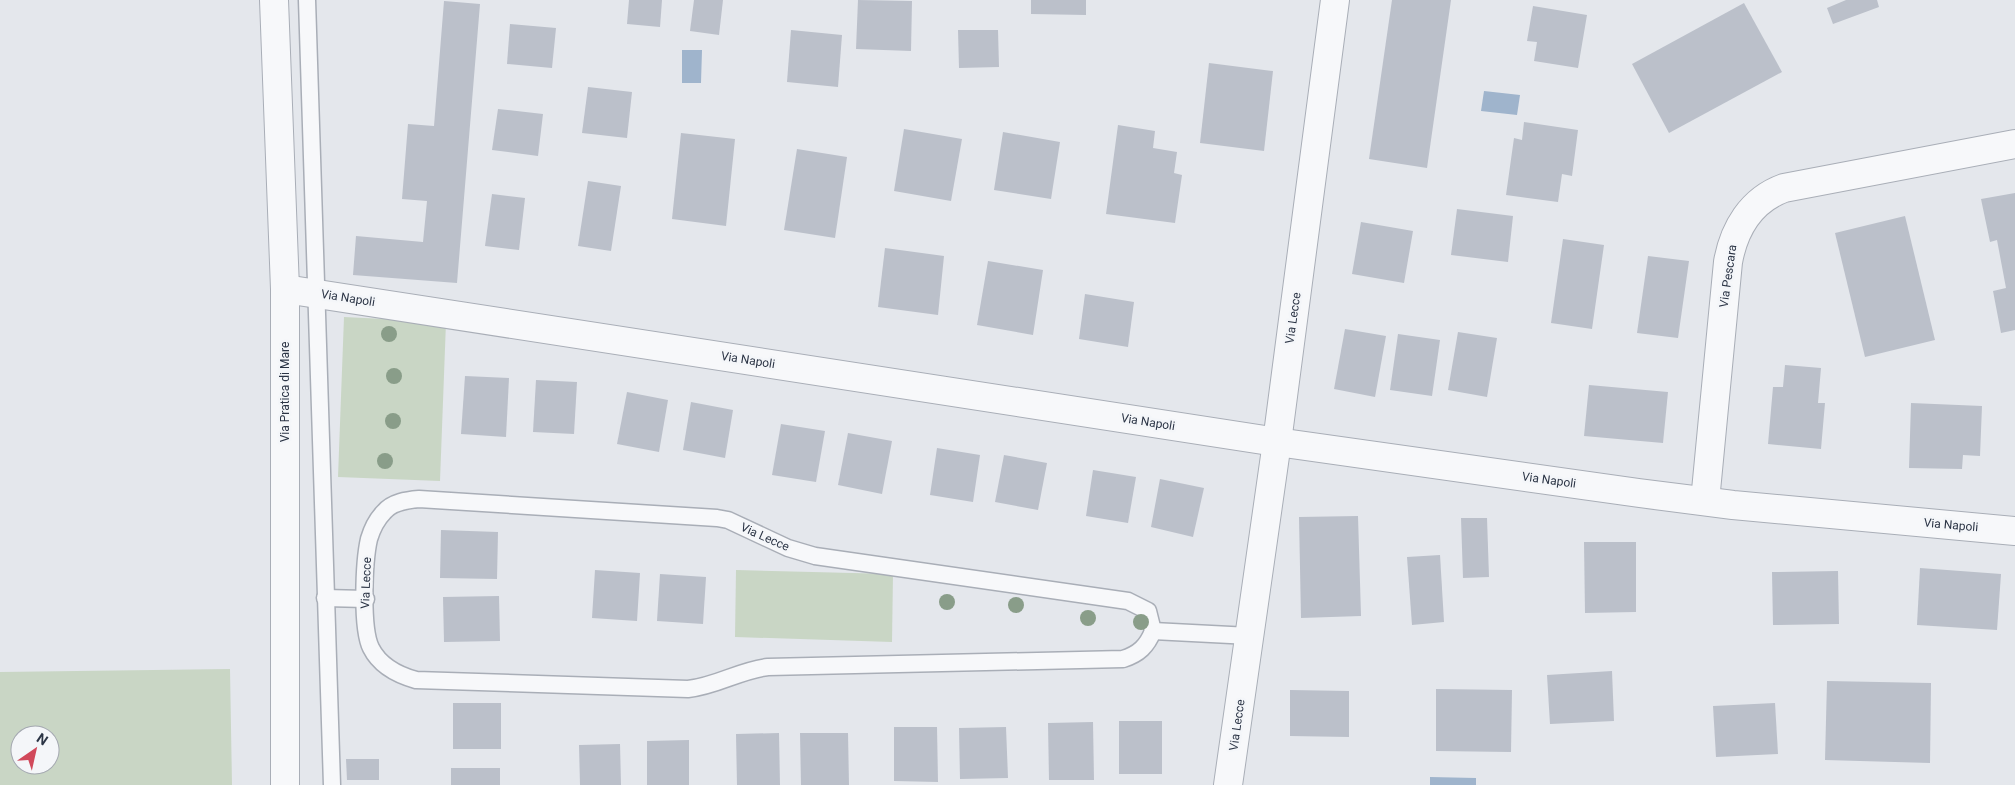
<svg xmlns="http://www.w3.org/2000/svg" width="2015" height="785" font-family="Roboto,sans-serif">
	<rect width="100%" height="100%" fill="#e4e7ec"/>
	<!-- green -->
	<g fill="#c9d6c5" fill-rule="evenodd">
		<polygon points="344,317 446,322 440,481 338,477"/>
		<polygon points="736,570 893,574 892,642 735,637"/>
		<path d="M230,669L232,785H0V672ZM20,735H50V765H20Z"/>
	</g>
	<!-- water -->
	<g fill="#9fb4cc">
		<polygon points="682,50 702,50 701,83 682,83"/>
		<polygon points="1484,91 1520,95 1517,115 1481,111"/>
		<polygon points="1430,777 1476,778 1476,785 1430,785"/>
	</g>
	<!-- building -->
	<g fill="#bbc0ca">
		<polygon points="629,0 662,0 660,27 627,24"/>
		<polygon points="694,0 723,0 719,35 690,31"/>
		<polygon points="858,0 912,1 911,51 856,49"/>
		<polygon points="1031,0 1086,0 1086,15 1031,14"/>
		<polygon points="1392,0 1451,0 1427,168 1369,159"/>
		<polygon points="1846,0 1877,0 1879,7 1833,24 1827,8"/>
		<polygon points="444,1 480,4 457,283 353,275 356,236 423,242 427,201 402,199 408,124 434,126"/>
		<polygon points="1744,3 1782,72 1669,133 1632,64"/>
		<polygon points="1533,6 1587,15 1578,68 1534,61 1537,42 1527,41"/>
		<polygon points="510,24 556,28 552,68 507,64"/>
		<polygon points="791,30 842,35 838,87 787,82"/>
		<polygon points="958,30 998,30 999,67 959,68"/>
		<polygon points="1209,63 1273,71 1264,151 1200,143"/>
		<polygon points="588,87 632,92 627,138 582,133"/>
		<polygon points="498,109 543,114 538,156 492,150"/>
		<polygon points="1524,122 1578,130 1572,176 1562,174 1558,202 1506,195 1514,138 1522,140"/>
		<polygon points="1118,125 1155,131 1153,148 1177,152 1174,173 1182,175 1175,223 1106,214"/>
		<polygon points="904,129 962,139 951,201 894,191"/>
		<polygon points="1003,132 1060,142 1051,199 994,190"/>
		<polygon points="681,133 735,139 726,226 672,219"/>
		<polygon points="797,149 847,157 835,238 784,230"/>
		<polygon points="588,181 621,186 611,251 578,246"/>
		<polygon points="2015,193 2015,330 2001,333 1993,291 2006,288 1997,240 1990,242 1981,199"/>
		<polygon points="492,194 525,198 519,250 485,246"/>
		<polygon points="1457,209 1513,216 1508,262 1451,255"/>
		<polygon points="1905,216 1935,340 1865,357 1835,233"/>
		<polygon points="1361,222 1413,231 1404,283 1352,274"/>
		<polygon points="1563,239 1604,245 1592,329 1551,323"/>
		<polygon points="885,248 944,256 938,315 878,307"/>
		<polygon points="1648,256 1689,261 1678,338 1637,333"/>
		<polygon points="988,261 1043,270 1033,335 977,325"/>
		<polygon points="1085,294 1134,302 1128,347 1079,339"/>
		<polygon points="1345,329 1386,336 1375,397 1334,389"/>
		<polygon points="1458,332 1497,338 1487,397 1448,390"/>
		<polygon points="1398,334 1440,340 1432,396 1390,390"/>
		<polygon points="1785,365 1821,368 1818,403 1825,403 1821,449 1768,444 1773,387 1783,387"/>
		<polygon points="465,376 509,378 506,437 461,434"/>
		<polygon points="536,380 577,382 574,434 533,432"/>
		<polygon points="1589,385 1668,392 1663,443 1584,436"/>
		<polygon points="627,392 668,400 659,452 617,444"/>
		<polygon points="691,402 733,410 725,458 683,450"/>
		<polygon points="1911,403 1982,406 1980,456 1963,455 1962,469 1909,468"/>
		<polygon points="781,424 825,431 816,482 772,475"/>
		<polygon points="848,433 892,441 882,494 838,485"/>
		<polygon points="937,448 980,455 973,502 930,495"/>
		<polygon points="1004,455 1047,463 1038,510 995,502"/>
		<polygon points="1093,470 1136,477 1128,523 1086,516"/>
		<polygon points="1160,479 1204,488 1193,537 1151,527"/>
		<polygon points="1358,516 1361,616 1301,618 1299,517"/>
		<polygon points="1461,518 1487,518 1489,577 1463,578"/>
		<polygon points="441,530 498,532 497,579 440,578"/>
		<polygon points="1584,542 1636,542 1636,612 1585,613"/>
		<polygon points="1440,555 1444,622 1412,625 1407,557"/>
		<polygon points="1920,568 2001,574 1997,630 1917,625"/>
		<polygon points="595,570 640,573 637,621 592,618"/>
		<polygon points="1838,571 1839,624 1773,625 1772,572"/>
		<polygon points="660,574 706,577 703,624 657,621"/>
		<polygon points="499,596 500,641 444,642 443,597"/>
		<polygon points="1612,671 1614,721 1550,724 1547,675"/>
		<polygon points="1827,681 1931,683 1930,763 1825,760"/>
		<polygon points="1436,689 1512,690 1511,752 1436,751"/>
		<polygon points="1290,690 1349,691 1349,737 1290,736"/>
		<rect x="453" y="703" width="48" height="46"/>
		<polygon points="1775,703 1778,754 1716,757 1713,706"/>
		<rect x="1119" y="721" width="43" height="53"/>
		<polygon points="1093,722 1094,780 1049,780 1048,723"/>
		<polygon points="894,727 937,727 938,782 894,781"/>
		<polygon points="1006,727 1008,778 960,779 959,728"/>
		<polygon points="779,733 780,785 737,785 736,734"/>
		<polygon points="800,733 848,733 849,785 801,785"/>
		<polygon points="689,740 689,785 647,785 647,741"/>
		<polygon points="620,744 621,785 580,785 579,745"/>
		<polygon points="346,759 379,759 379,780 347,780"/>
		<rect x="451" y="768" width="49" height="17"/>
	</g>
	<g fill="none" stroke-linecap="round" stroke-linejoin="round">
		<!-- service casing -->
		<g stroke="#a9aeb7" stroke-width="19">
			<g id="service">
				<polyline points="307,0 332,785"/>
				<path d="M419,499L717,518L728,520L788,548L815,556L1128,601L1148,611L1153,631C1147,646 1139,654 1123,659L768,667C740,670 717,686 688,689L416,680C398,675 380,666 371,648C361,628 364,561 369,539C372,529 377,519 384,512C392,502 407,500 419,499Z"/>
				<polyline points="325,598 366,599"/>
				<polyline points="1153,631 1250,636"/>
			</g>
		</g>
		<!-- minor casing -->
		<g stroke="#a9aeb7" stroke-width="30">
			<g id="minor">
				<polyline points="285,289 1277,442 1639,493 1733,505 2015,531"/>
				<path d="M1705,501L1728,262C1734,229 1751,200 1784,188L2015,144"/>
				<polyline points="1228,785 1277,442 1335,0"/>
			</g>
		</g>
		<!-- tertiary casing -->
		<g stroke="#a9aeb7" stroke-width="30">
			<polyline id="tertiary" points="274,0 285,289 285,785"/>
		</g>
		<!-- service -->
		<use href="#service" stroke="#f7f8fa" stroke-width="16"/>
		<!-- minor -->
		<use href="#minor" stroke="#f7f8fa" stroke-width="28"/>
		<!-- tertiary -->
		<use href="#tertiary" stroke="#f7f8fa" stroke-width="28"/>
	</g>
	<!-- trees -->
	<g fill="#899d89">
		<circle cx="389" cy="334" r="8"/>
		<circle cx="394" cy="376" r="8"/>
		<circle cx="393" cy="421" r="8"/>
		<circle cx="385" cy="461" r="8"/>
		<circle cx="947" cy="602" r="8"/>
		<circle cx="1016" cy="605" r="8"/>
		<circle cx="1088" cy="618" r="8"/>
		<circle cx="1141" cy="622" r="8"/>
	</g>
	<g text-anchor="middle" stroke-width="5" stroke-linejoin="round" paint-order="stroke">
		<!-- street labels -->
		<g font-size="12" fill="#2b3445" stroke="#f4f6f9">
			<text transform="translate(1728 276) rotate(-82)" y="4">Via Pescara</text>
			<text transform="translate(348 298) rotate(9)" y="4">Via Napoli</text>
			<text transform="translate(1293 318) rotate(-82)" y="4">Via Lecce</text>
			<text transform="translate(748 360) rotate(9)" y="4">Via Napoli</text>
			<text transform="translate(285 392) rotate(-90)" y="4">Via Pratica di Mare</text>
			<text transform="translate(1148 422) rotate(9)" y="4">Via Napoli</text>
			<text transform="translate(1549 480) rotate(8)" y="4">Via Napoli</text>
			<text transform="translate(1951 525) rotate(5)" y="4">Via Napoli</text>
			<text transform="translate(765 537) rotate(24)" y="4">Via Lecce</text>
			<text transform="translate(366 583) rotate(-88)" y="4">Via Lecce</text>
			<text transform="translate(1237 725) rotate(-82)" y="4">Via Lecce</text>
		</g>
	</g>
	<!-- north arrow -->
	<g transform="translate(35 750) rotate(34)"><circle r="24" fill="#f4f6f9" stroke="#a4a8b1"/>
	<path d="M0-4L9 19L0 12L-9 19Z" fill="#d1495b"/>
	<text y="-8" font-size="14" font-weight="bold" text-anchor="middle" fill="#2b3445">N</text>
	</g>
</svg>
